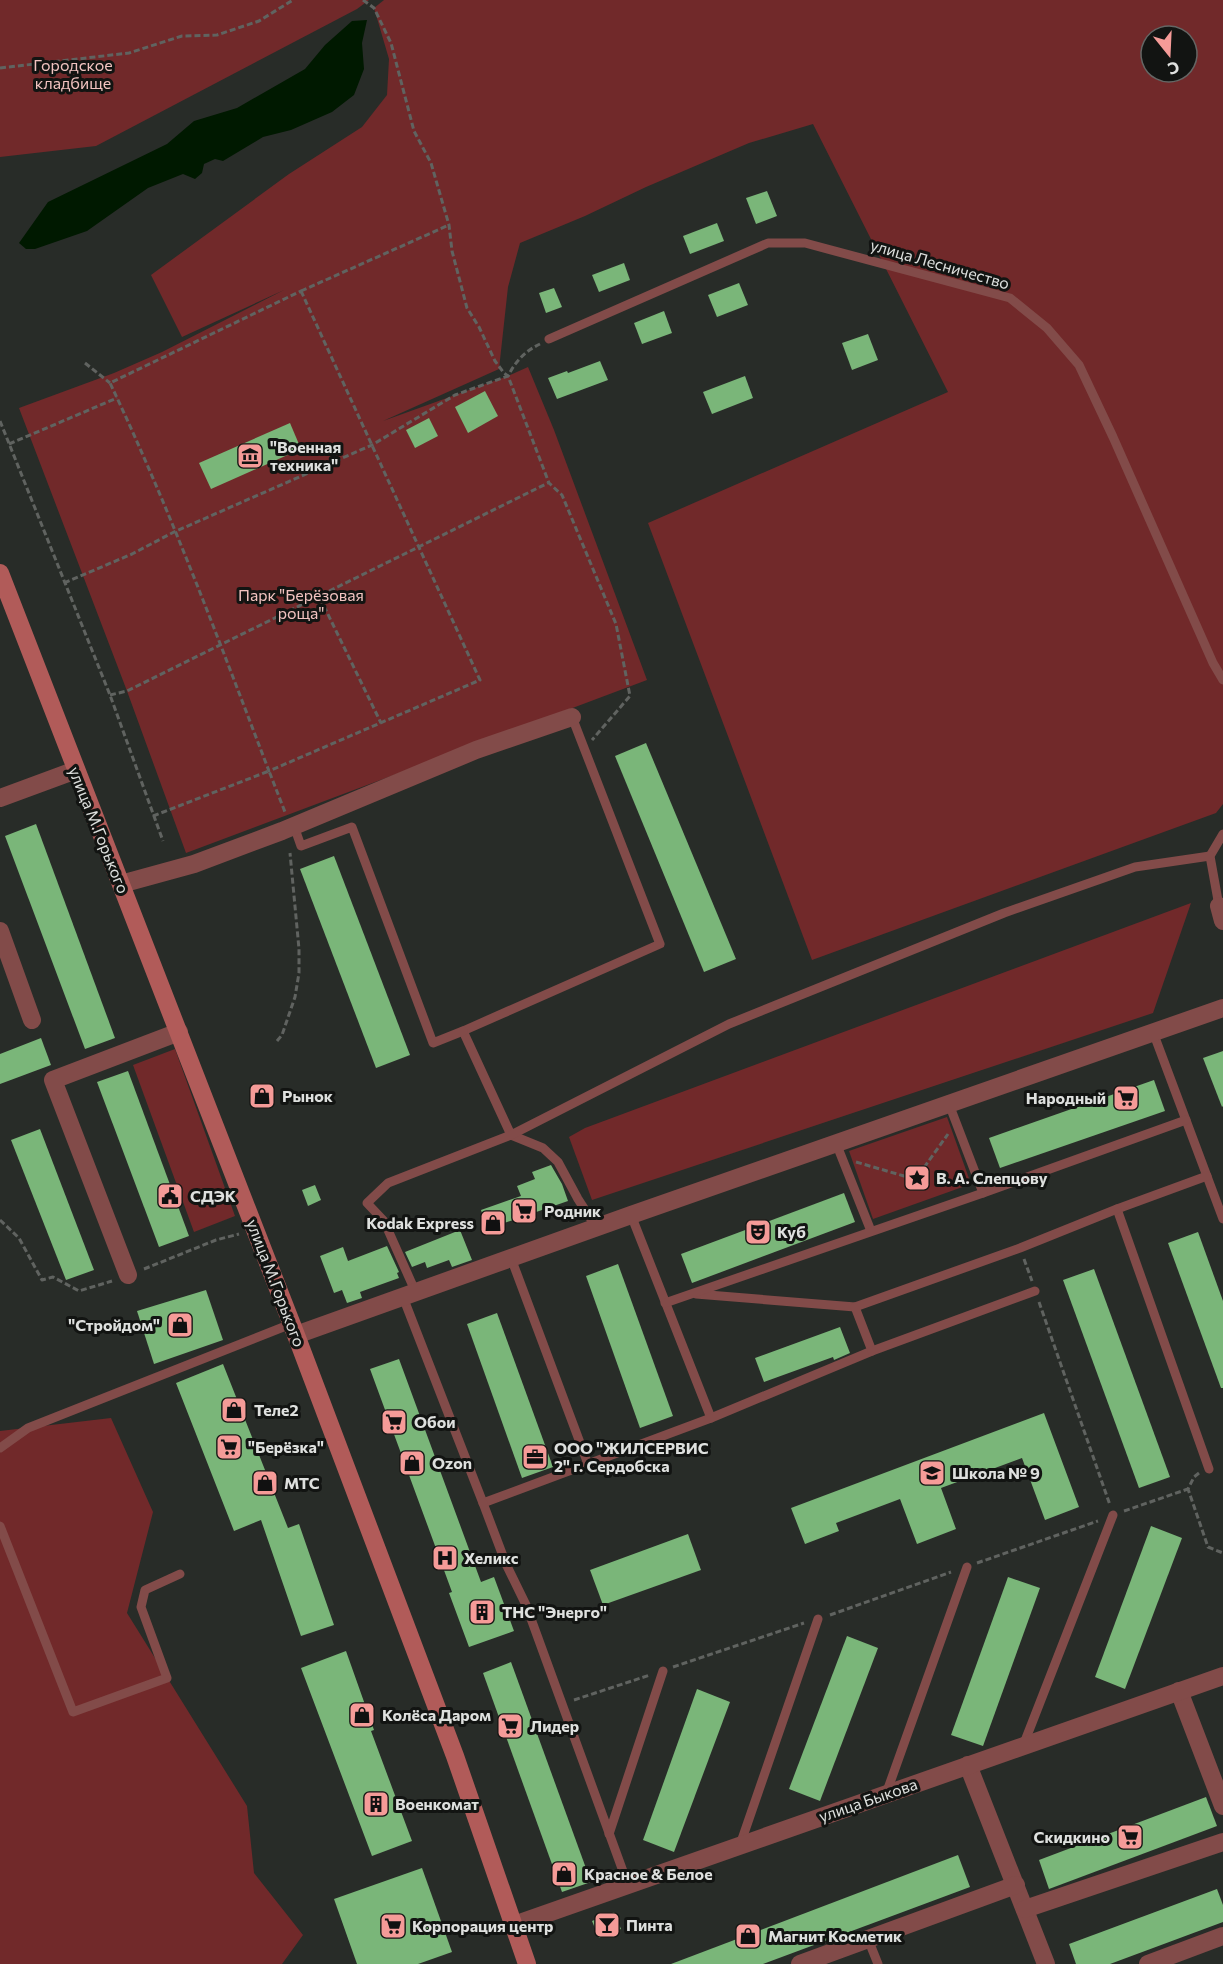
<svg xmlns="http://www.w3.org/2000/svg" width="1223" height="1964" font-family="Commissioner,sans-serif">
	<rect width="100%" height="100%" fill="#282c28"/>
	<!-- green -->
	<g fill="#71292a" fill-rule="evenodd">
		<polygon points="0,0 369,0 357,9 96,146 0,157"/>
		<path d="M384,0H1223V804L1216,813L812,960L648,523L948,392L813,124L749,143L646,187L585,216L520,243L508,287L499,369L383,421L508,376L528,367L554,430L647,680L186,853L127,691L19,408L114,373L162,352L284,290L182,337L151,275L289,174L362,127L387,95L389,59L374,8ZM1151,36H1187V72H1151Z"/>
		<polygon points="1191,903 1153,1013 592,1200 569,1137 585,1128"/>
		<polygon points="175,1049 235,1216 194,1232 133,1065"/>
		<polygon points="947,1117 971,1184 873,1219 849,1151"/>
		<polygon points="111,1418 153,1512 127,1613 247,1806 254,1873 303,1935 282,1964 0,1964 0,1431"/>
	</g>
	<!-- water -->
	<polygon fill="#001900" points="367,20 362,43 364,69 354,95 332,112 291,130 263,137 223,161 215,159 204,164 202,173 195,179 183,174 148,188 87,231 35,249 26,249 19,243 48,202 167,144 194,121 237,108 305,69 325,45 352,21"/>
	<!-- building -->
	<g fill="#7ab679">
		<polygon points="767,191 777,216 756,224 746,198"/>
		<polygon points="717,223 724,241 690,254 683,236"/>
		<polygon points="624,263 630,280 599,292 592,275"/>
		<polygon points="739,283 748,305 717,317 708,295"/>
		<polygon points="554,288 562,307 546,313 539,293"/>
		<polygon points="664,311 672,333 642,344 634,323"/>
		<polygon points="868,334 878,360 852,370 842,343"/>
		<polygon points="600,361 608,380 557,399 548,378 567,371 568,373"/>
		<polygon points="745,376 753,398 712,414 703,392"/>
		<polygon points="485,391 498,416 468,433 455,407"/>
		<polygon points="429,418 438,436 415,448 406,430"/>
		<polygon points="290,423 301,449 211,489 199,463"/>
		<polygon points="646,743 736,959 704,972 615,756"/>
		<polygon points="36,824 115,1038 85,1049 5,836"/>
		<polygon points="334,856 410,1055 376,1068 300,869"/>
		<polygon points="41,1038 51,1065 0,1084 0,1054"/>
		<polygon points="1223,1051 1223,1106 1222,1107 1203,1058"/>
		<polygon points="128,1071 189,1236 159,1247 97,1082"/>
		<polygon points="1154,1080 1165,1111 1000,1168 989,1138"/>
		<polygon points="40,1129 94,1270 66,1280 11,1140"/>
		<polygon points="551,1165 562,1184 568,1201 487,1229 481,1210 521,1196 517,1186 535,1179 532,1172"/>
		<polygon points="315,1185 321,1200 308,1206 302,1190"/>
		<polygon points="844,1193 855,1222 692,1283 681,1254"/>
		<polygon points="460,1230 472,1260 452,1267 449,1260 427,1268 425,1262 412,1267 405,1252"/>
		<polygon points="1198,1232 1223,1301 1223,1388 1221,1388 1168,1243"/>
		<polygon points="387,1246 399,1272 397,1273 399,1278 360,1292 362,1298 347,1303 342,1290 334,1293 320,1256 343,1247 348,1261"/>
		<polygon points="618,1264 673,1416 640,1428 586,1276"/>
		<polygon points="1094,1269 1170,1477 1139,1488 1063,1280"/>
		<polygon points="206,1290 223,1340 154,1364 137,1311"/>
		<polygon points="497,1313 553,1467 522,1478 467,1324"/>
		<polygon points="840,1327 850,1353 834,1360 833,1357 764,1382 755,1358"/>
		<polygon points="399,1359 481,1582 494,1577 514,1631 469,1647 449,1593 452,1592 370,1369"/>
		<polygon points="223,1364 288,1528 299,1524 334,1625 301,1636 261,1520 234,1531 176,1383"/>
		<polygon points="1044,1413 1079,1507 1045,1520 1022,1458 941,1488 956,1529 917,1544 900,1499 836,1523 839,1531 805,1544 791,1508"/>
		<polygon points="1151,1526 1182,1538 1125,1689 1095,1677"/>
		<polygon points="688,1534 701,1570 603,1605 590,1570"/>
		<polygon points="1008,1577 1040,1588 983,1746 951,1735"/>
		<polygon points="847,1636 878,1648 820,1801 789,1789"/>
		<polygon points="346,1651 374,1730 371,1731 412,1841 372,1856 301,1668"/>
		<polygon points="511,1662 591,1882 562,1892 483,1673"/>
		<polygon points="697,1689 730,1702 674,1852 643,1840"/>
		<polygon points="1206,1797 1217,1826 1049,1889 1039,1860"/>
		<polygon points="958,1855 970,1887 763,1964 671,1964"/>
		<polygon points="422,1868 452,1952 418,1964 357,1964 334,1899"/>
		<polygon points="1217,1889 1223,1905 1223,1922 1110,1964 1076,1964 1069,1944"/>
		<polygon points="614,1912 621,1929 599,1938 592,1921"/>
	</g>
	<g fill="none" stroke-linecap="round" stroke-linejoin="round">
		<!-- path -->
		<g stroke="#606360" stroke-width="3" stroke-dasharray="6 3" stroke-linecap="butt">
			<path d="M363,0L374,8L391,43L414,131L431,163L449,225L452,251L467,308L479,327L495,361L504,373L508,376C515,362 525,351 540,344"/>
			<polyline points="0,68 129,53 182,36 217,35 259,21 293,0"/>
			<path d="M301,291L480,680L269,771C219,641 170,509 110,383Z"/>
			<polyline points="301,291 449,225"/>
			<polyline points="85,363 110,383"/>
			<polyline points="0,421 110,695 163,841"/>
			<polyline points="9,444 117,398"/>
			<polyline points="64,583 132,554 174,532 372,445 455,395 508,376 549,483 562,495 616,624 630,696 592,740"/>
			<polyline points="320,598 381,723"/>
			<polyline points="110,695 127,691 548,483"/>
			<polyline points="153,816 269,771 285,812"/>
			<polyline points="277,1041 282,1035 295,997 299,973 299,949 290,853"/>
			<polyline points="856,1162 904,1176 923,1169 948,1134"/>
			<polyline points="0,1220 19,1238 42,1280 53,1277 79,1291 112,1281"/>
			<polyline points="1024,1259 1032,1281"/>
			<polyline points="144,1269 216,1240 239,1234"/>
			<polyline points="1039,1302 1110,1505"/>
			<polyline points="1199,1473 1194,1477 1188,1489 1208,1547 1223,1553"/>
			<polyline points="1124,1511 1188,1489"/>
			<polyline points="977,1563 1098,1521"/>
			<polyline points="830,1615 951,1572"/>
			<polyline points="673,1667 804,1623"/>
			<polyline points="574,1700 650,1675"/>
		</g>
		<!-- lane -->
		<g stroke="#824b49" stroke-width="9">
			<polyline points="549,339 768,243 805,243 1010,298 1047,328 1079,365 1113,437 1213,663 1223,680"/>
			<polyline points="572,717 660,944 463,1031 511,1135 543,1148 558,1162 578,1199 596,1227"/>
			<polyline points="294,826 301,846 352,827 433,1043 463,1031"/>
			<polyline points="1219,906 1210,856 1223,834"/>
			<polyline points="1153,1032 1223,1219"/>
			<polyline points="949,1104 983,1193 1186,1120"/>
			<polyline points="836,1143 871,1231"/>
			<polyline points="1207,1176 1117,1209 1209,1469"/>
			<polyline points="631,1215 711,1418"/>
			<polyline points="511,1258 588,1464"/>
			<polyline points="416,1293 384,1221 367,1203 388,1183 511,1135 729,1024 1004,913 1135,867 1210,856"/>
			<polyline points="696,1294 855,1307"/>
			<polyline points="403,1297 483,1503 711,1418 872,1351 855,1307 1020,1248 1117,1209"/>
			<polyline points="665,1303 983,1193"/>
			<polyline points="872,1351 1035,1291"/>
			<polyline points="0,1448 28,1428 291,1324"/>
			<polyline points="483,1503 506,1564 526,1605 628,1885"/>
			<polyline points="0,1526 73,1712 167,1678 141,1607 145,1590 180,1574"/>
			<polyline points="1023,1746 1113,1515"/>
			<polyline points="886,1794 967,1567"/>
			<polyline points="609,1834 663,1671"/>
			<polyline points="740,1845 818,1619"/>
			<polyline points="868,1939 878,1964"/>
		</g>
		<!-- street -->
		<g stroke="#824b49" stroke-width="18">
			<polyline points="0,798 76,770"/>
			<polyline points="121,884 194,864 282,831 476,750 572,717"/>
			<polyline points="1219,906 1223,921"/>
			<polyline points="0,931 32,1020"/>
			<polyline points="128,1275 53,1080 179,1032"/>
			<polyline points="296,1335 631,1215 1223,1008"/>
			<polyline points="1179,1691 1223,1806"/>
			<polyline points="968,1765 1046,1964"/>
			<polyline points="1025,1909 1223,1842"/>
			<polyline points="514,1925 1223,1676"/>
			<polyline points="800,1964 1016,1885"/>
			<polyline points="1148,1964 1223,1936"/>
		</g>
		<!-- secondary -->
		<polyline stroke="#b15b59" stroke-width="18" points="0,573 296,1335 455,1756 527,1964"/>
	</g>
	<!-- icons -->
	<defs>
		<g id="museum-square" transform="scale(1.35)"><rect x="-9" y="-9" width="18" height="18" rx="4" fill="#f59b98" stroke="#121412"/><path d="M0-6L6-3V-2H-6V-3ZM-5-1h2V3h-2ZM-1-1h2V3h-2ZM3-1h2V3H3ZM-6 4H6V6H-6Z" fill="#111"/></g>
		<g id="shop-square" transform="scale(1.35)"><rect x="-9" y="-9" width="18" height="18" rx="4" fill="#f59b98" stroke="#121412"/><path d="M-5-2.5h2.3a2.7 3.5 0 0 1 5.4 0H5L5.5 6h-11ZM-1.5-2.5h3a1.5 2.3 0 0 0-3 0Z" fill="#111"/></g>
		<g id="supermarket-square" transform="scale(1.35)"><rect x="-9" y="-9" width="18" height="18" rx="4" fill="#f59b98" stroke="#121412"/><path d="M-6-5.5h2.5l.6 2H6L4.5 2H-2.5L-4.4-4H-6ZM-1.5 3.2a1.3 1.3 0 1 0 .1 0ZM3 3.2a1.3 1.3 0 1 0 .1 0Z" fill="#111"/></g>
		<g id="sight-square" transform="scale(1.35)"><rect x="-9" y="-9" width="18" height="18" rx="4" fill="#f59b98" stroke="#121412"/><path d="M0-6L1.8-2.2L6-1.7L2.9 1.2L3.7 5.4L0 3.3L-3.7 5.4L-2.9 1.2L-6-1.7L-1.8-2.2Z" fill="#111"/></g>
		<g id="civic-square" transform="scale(1.35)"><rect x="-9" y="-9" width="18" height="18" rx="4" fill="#f59b98" stroke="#121412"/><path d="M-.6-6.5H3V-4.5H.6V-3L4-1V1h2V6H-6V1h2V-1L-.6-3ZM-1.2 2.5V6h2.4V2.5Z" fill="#111"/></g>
		<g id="theatre-square" transform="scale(1.35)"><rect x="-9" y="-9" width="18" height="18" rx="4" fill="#f59b98" stroke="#121412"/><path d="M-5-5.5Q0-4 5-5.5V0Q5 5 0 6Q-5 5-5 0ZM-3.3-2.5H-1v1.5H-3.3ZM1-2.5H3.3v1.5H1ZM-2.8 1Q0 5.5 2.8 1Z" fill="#111"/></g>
		<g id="office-square" transform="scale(1.35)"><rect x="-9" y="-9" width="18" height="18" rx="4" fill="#f59b98" stroke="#121412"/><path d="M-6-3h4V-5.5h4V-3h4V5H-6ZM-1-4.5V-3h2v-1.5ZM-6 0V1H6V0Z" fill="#111"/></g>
		<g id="school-square" transform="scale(1.35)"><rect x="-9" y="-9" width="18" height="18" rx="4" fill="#f59b98" stroke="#121412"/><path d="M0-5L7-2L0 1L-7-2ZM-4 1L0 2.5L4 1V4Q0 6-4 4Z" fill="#111"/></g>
		<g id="hospital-square" transform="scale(1.35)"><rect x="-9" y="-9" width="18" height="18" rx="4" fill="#f59b98" stroke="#121412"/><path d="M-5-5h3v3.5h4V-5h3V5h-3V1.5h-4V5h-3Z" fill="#111"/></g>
		<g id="building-square" transform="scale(1.35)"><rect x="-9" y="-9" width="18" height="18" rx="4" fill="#f59b98" stroke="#121412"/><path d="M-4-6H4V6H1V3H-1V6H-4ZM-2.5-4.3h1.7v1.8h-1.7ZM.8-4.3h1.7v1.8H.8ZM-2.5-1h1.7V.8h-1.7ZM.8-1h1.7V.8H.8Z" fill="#111"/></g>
		<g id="bar-square" transform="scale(1.35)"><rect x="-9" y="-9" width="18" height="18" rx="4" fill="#f59b98" stroke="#121412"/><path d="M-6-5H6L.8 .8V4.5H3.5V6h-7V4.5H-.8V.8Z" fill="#111"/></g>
	</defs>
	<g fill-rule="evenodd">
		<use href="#museum-square" x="250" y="456"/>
		<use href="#shop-square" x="262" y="1096"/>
		<use href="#supermarket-square" x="1126" y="1098"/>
		<use href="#sight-square" x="917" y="1178"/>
		<use href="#civic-square" x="170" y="1196"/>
		<use href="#supermarket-square" x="524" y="1211"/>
		<use href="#shop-square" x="493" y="1223"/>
		<use href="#theatre-square" x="758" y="1232"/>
		<use href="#shop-square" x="180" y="1325"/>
		<use href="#shop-square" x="234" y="1410"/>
		<use href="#supermarket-square" x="394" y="1422"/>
		<use href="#supermarket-square" x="229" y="1447"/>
		<use href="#office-square" x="535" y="1457"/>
		<use href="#shop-square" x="412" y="1463"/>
		<use href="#school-square" x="932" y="1473"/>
		<use href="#shop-square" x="265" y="1483"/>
		<use href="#hospital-square" x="445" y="1558"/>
		<use href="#building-square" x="482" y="1612"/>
		<use href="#shop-square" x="362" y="1715"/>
		<use href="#supermarket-square" x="510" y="1726"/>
		<use href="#building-square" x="376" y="1804"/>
		<use href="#supermarket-square" x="1130" y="1837"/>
		<use href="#shop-square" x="564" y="1874"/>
		<use href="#bar-square" x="607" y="1925"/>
		<use href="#supermarket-square" x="393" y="1926"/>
		<use href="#shop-square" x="748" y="1936"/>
	</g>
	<g text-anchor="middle" stroke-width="6" stroke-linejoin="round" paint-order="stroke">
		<!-- park labels -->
		<g font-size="16" fill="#f2c3c0" stroke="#121412">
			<text x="73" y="71">Городское<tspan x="73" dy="18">кладбище</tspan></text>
			<text x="301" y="601">Парк "Берёзовая<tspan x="301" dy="18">роща"</tspan></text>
		</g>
		<!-- street labels -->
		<g font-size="16" fill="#dee0de" stroke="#121412">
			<text transform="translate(940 264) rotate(16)" y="6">улица Лесничество</text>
			<text transform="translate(99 830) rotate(68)" y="6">улица М.Горького</text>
			<text transform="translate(276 1283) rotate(69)" y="6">улица М.Горького</text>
			<text transform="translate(868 1800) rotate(-19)" y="6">улица Быкова</text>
		</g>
		<!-- poi labels -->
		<g font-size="16" font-weight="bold" fill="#dee0de" stroke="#121412" text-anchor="start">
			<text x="270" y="453">"Военная<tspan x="270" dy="18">техника"</tspan></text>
			<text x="282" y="1102">Рынок</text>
			<text x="1106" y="1104" text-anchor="end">Народный</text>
			<text x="936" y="1184">В. А. Слепцову</text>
			<text x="190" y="1202">СДЭК</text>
			<text x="544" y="1217">Родник</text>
			<text x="474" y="1229" text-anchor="end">Kodak Express</text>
			<text x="777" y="1238">Куб</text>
			<text x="160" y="1331" text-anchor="end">"Стройдом"</text>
			<text x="254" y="1416">Теле2</text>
			<text x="414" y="1428">Обои</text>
			<text x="248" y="1453">"Берёзка"</text>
			<text x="554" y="1454">ООО "ЖИЛСЕРВИС<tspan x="554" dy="18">2" г. Сердобска</tspan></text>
			<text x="432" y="1469">Ozon</text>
			<text x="952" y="1479">Школа № 9</text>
			<text x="284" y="1489">МТС</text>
			<text x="464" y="1564">Хеликс</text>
			<text x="502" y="1618">ТНС "Энерго"</text>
			<text x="382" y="1721">Колёса Даром</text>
			<text x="530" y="1732">Лидер</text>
			<text x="395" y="1810">Военкомат</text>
			<text x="1110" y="1843" text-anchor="end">Скидкино</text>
			<text x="584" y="1880">Красное &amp; Белое</text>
			<text x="626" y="1931">Пинта</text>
			<text x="412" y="1932">Корпорация центр</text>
			<text x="768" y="1942">Магнит Косметик</text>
		</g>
	</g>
	<!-- north arrow -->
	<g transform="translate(1169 54) rotate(162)"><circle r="28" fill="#121412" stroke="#646664" stroke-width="1.5"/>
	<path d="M0-4.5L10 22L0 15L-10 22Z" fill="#f59b98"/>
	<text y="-9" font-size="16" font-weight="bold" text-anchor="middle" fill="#dee0de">С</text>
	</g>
</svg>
